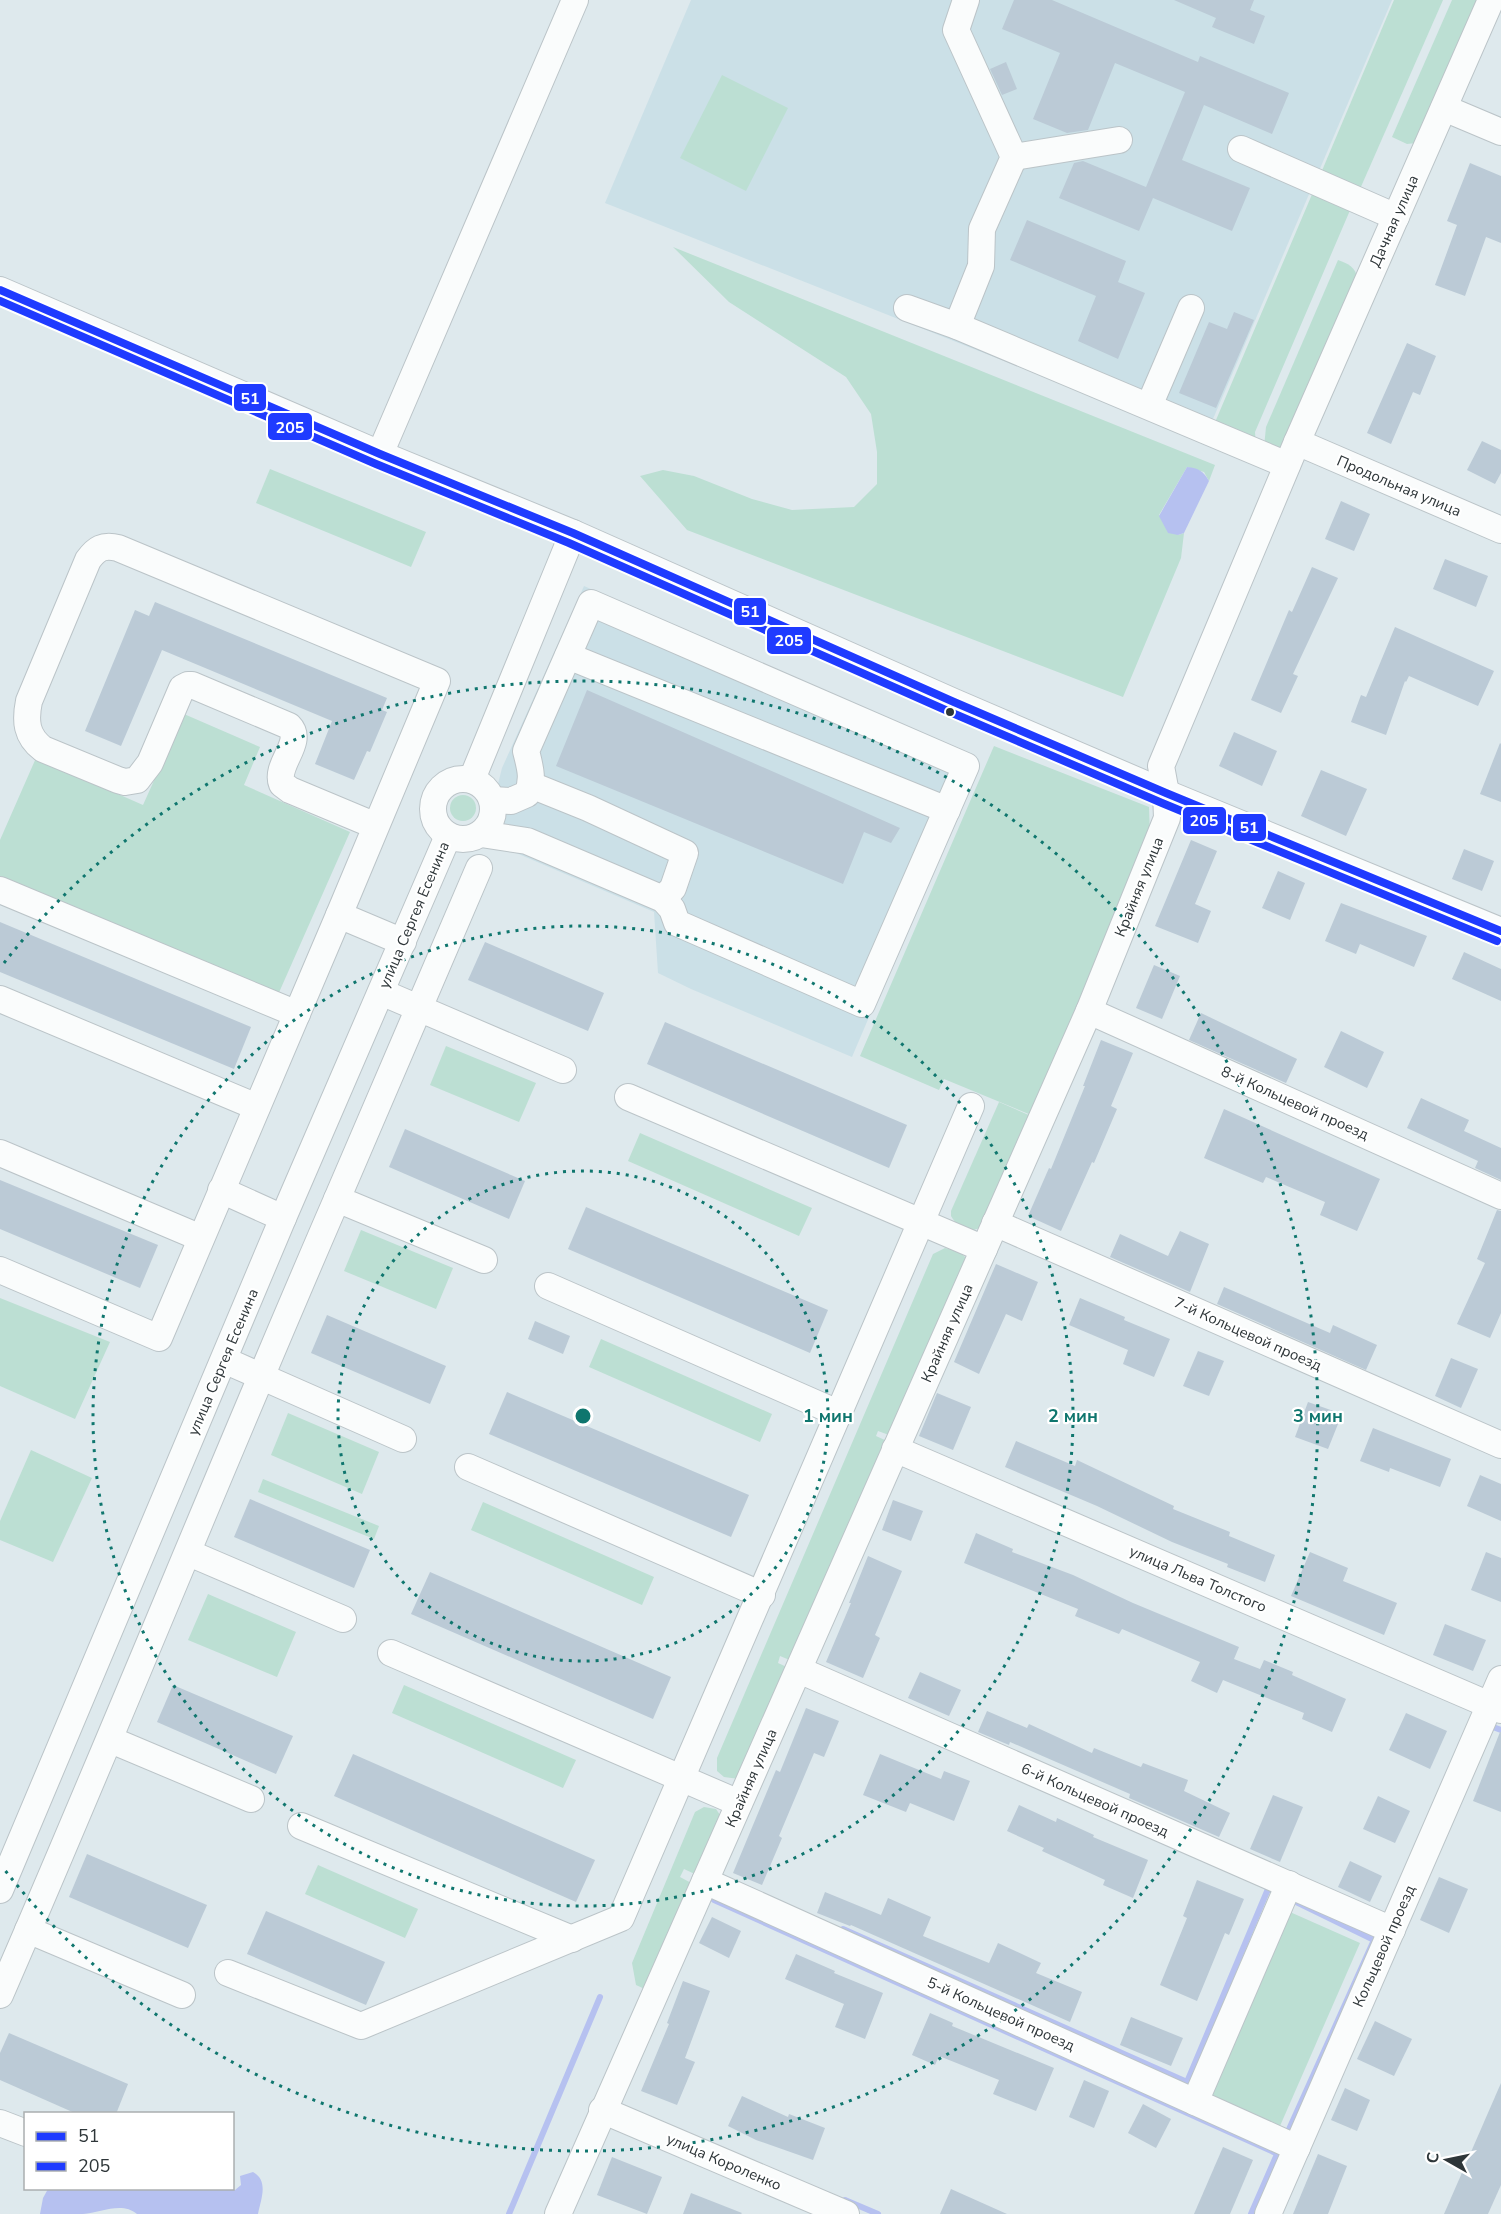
<svg xmlns="http://www.w3.org/2000/svg" width="1501" height="2214" font-family="'Nunito Sans',sans-serif">
	<rect width="100%" height="100%" fill="#dee9ed"/>
	<!-- built -->
	<g fill="#cbe0e7">
		<polygon points="691,0 1392,0 1204,440 605,203"/>
		<polygon points="584,586 979,759 852,1057 691,989 658,973 654,912 495,844 490,839 497,788 502,768"/>
	</g>
	<!-- green -->
	<g fill="#bcdfd3">
		<polygon points="1394,0 1443,0 1360,189 1321,173"/>
		<polygon points="1452,0 1481,0 1416,143 1407,144 1392,137"/>
		<polygon points="722,75 788,108 746,191 680,158"/>
		<polygon points="1313,192 1351,208 1255,432 1256,445 1213,427"/>
		<polygon points="673,247 1215,465 1209,481 1204,472 1187,467 1159,515 1178,535 1184,533 1181,558 1123,697 687,530 640,476 663,470 694,476 752,499 792,510 854,507 877,484 877,452 871,414 846,377 729,302"/>
		<path d="M1338,260C1349,264 1355,267 1358,279L1283,447L1270,450L1264,447L1266,427Z"/>
		<polygon points="270,469 426,532 411,567 256,503"/>
		<polygon points="184,714 260,747 244,785 350,832 277,997 0,876 0,840 36,758 143,805"/>
		<polygon points="994,746 1149,807 1150,836 1031,1115 944,1079 939,1090 860,1056"/>
		<circle cx="463" cy="808" r="13"/>
		<polygon points="446,1046 536,1083 519,1122 430,1085"/>
		<path d="M999,1102L1031,1116L982,1226C971,1235 957,1227 951,1216V1211Z"/>
		<polygon points="640,1133 812,1208 799,1236 628,1161"/>
		<polygon points="361,1230 453,1268 436,1309 344,1271"/>
		<polygon points="945,1248 960,1252 966,1258 966,1262 889,1435 878,1431 876,1436 887,1441 792,1661 780,1656 778,1663 789,1668 739,1779 724,1777 717,1771 717,1758 933,1254"/>
		<polygon points="0,1298 110,1342 75,1419 0,1386"/>
		<polygon points="601,1339 772,1414 760,1442 589,1367"/>
		<polygon points="288,1413 379,1452 362,1494 271,1455"/>
		<polygon points="31,1450 92,1478 53,1562 0,1540 0,1521"/>
		<polygon points="263,1479 379,1526 374,1539 258,1492"/>
		<polygon points="483,1502 654,1577 642,1605 471,1530"/>
		<polygon points="208,1594 296,1632 277,1677 188,1640"/>
		<polygon points="404,1685 576,1760 563,1788 392,1713"/>
		<polygon points="704,1807 716,1809 722,1818 699,1876 684,1869 680,1877 695,1885 649,1991 636,1985 632,1963 695,1812"/>
		<polygon points="318,1865 418,1909 405,1938 305,1894"/>
		<polygon points="1290,1912 1360,1943 1280,2126 1210,2096"/>
	</g>
	<!-- water -->
	<g fill="#b6c1f0">
		<path d="M1187,467C1199,468 1203,471 1209,481L1184,533L1178,535L1168,533L1159,516Z"/>
		<path d="M253,2172C269,2181 261,2199 258,2214H137C122,2201 100,2213 83,2214C68,2214 54,2214 40,2214L43,2198L48,2189L231,2188L235,2190L241,2185L240,2176Z"/>
	</g>
	<g fill="none" stroke-linecap="round" stroke-linejoin="round">
		<!-- stream -->
		<g stroke="#b6c1f0" stroke-width="6">
			<polyline points="1489,1729 1490,1726 1501,1730"/>
			<polyline points="714,1900 1278,2154"/>
			<polyline points="843,1929 1187,2082 1268,1889 1275,1892"/>
			<polyline points="1286,2136 1374,1940 1288,1898"/>
			<polyline points="845,2200 878,2214"/>
			<polyline points="509,2214 600,1997"/>
			<polyline points="1251,2214 1278,2152"/>
		</g>
	</g>
	<!-- building -->
	<g fill="#bbcad6">
		<polygon points="1014,0 1052,0 1198,62 1200,56 1289,93 1272,134 1204,105 1182,160 1250,188 1232,231 1153,198 1139,231 1059,198 1074,163 1083,161 1146,187 1185,92 1115,63 1088,130 1067,133 1033,119 1060,53 1002,29"/>
		<polygon points="1174,0 1254,0 1250,10 1265,16 1254,44 1212,27 1216,18"/>
		<polygon points="1006,62 1017,89 1002,95 990,69"/>
		<polygon points="1470,163 1501,176 1501,243 1486,237 1465,296 1435,285 1457,225 1447,221"/>
		<polygon points="1027,220 1126,261 1118,282 1145,293 1118,359 1078,341 1096,296 1010,260"/>
		<polygon points="1234,312 1254,320 1216,408 1179,393 1209,322 1227,329"/>
		<polygon points="1407,343 1436,356 1420,395 1413,392 1391,444 1367,433"/>
		<polygon points="1482,441 1501,450 1501,473 1495,484 1467,470"/>
		<polygon points="1341,501 1370,514 1354,551 1325,539"/>
		<polygon points="1445,559 1488,576 1476,607 1433,589"/>
		<polygon points="1312,567 1338,578 1293,674 1298,676 1281,713 1251,700 1289,610 1292,612"/>
		<polygon points="155,602 387,698 382,710 387,712 370,752 367,751 354,780 315,764 332,721 162,650 121,746 85,731 135,610 149,616"/>
		<polygon points="1395,627 1494,671 1478,706 1409,676 1406,682 1405,681 1386,735 1351,722 1361,695 1366,697"/>
		<polygon points="587,690 824,794 900,828 891,843 864,832 843,884 556,766"/>
		<polygon points="1234,732 1277,751 1262,786 1219,766"/>
		<polygon points="1500,743 1501,744 1501,802 1480,794"/>
		<polygon points="1321,770 1367,789 1346,836 1301,816"/>
		<polygon points="1191,840 1217,851 1195,904 1211,911 1198,943 1155,926"/>
		<polygon points="1464,849 1494,861 1482,891 1452,879"/>
		<polygon points="1278,871 1305,883 1290,920 1262,908"/>
		<polygon points="1341,903 1427,936 1414,967 1360,944 1356,954 1325,941"/>
		<polygon points="0,922 251,1027 234,1069 0,972"/>
		<polygon points="485,942 604,993 588,1031 468,980"/>
		<polygon points="1464,952 1501,969 1501,1001 1452,979"/>
		<polygon points="1154,965 1180,976 1162,1019 1136,1008"/>
		<polygon points="1201,1013 1297,1059 1286,1083 1189,1040"/>
		<polygon points="665,1022 907,1125 889,1168 647,1064"/>
		<polygon points="1341,1031 1384,1052 1367,1088 1324,1067"/>
		<polygon points="1101,1040 1133,1053 1111,1106 1117,1109 1094,1163 1092,1162 1061,1231 1028,1216 1049,1168 1051,1169 1085,1086 1083,1086"/>
		<polygon points="1421,1098 1469,1120 1464,1131 1501,1148 1501,1180 1475,1168 1478,1161 1407,1128"/>
		<polygon points="1224,1109 1380,1179 1357,1231 1320,1215 1325,1202 1266,1177 1263,1183 1204,1158"/>
		<polygon points="405,1129 525,1181 509,1219 389,1167"/>
		<polygon points="0,1180 158,1245 140,1288 0,1229"/>
		<polygon points="586,1207 828,1310 810,1353 568,1249"/>
		<polygon points="1497,1210 1501,1211 1501,1313 1490,1338 1457,1324 1485,1263 1477,1259"/>
		<polygon points="1180,1231 1209,1244 1190,1292 1110,1257 1120,1234 1168,1256"/>
		<polygon points="996,1264 1038,1282 1022,1321 1006,1314 979,1374 954,1362"/>
		<polygon points="1224,1287 1330,1333 1333,1325 1377,1345 1366,1370 1217,1304"/>
		<polygon points="1080,1298 1125,1317 1124,1320 1170,1339 1154,1377 1123,1364 1128,1350 1069,1325"/>
		<polygon points="327,1315 446,1366 430,1404 311,1353"/>
		<polygon points="535,1321 570,1336 563,1354 528,1339"/>
		<polygon points="1198,1351 1224,1361 1209,1396 1183,1386"/>
		<polygon points="1451,1358 1478,1369 1461,1408 1435,1396"/>
		<polygon points="507,1392 749,1495 731,1537 489,1434"/>
		<polygon points="937,1393 971,1407 953,1450 919,1436"/>
		<polygon points="1308,1402 1342,1414 1328,1449 1295,1437"/>
		<polygon points="1373,1428 1451,1459 1440,1487 1390,1468 1389,1472 1360,1461"/>
		<polygon points="1016,1441 1075,1466 1077,1460 1174,1506 1173,1509 1230,1532 1229,1536 1275,1555 1265,1582 1227,1567 1228,1564 1172,1542 1097,1506 1005,1467"/>
		<polygon points="1480,1475 1501,1484 1501,1521 1467,1506"/>
		<polygon points="250,1499 370,1550 354,1588 234,1537"/>
		<polygon points="893,1500 923,1511 911,1541 882,1530"/>
		<polygon points="976,1533 1013,1549 1012,1552 1073,1575 1133,1603 1239,1647 1234,1659 1260,1669 1264,1660 1293,1672 1292,1675 1346,1699 1332,1732 1302,1719 1304,1713 1223,1680 1217,1693 1191,1681 1200,1662 1122,1629 1119,1634 1075,1616 1078,1609 964,1563"/>
		<polygon points="1310,1552 1348,1568 1343,1581 1397,1603 1384,1635 1291,1596"/>
		<polygon points="1486,1552 1501,1558 1501,1602 1471,1590"/>
		<polygon points="868,1556 902,1571 875,1635 880,1638 863,1678 826,1662 851,1603 849,1603"/>
		<polygon points="430,1572 671,1677 653,1719 411,1614"/>
		<polygon points="1445,1624 1486,1640 1473,1671 1433,1655"/>
		<polygon points="920,1672 961,1690 949,1716 908,1698"/>
		<polygon points="173,1685 293,1736 276,1774 157,1722"/>
		<polygon points="806,1708 839,1721 824,1757 814,1753 779,1836 782,1838 762,1885 733,1873 776,1770 780,1772"/>
		<polygon points="987,1711 1027,1728 1029,1724 1092,1753 1094,1748 1141,1767 1143,1763 1188,1780 1184,1791 1230,1813 1219,1837 1129,1798 1130,1794 1010,1742 1009,1745 978,1732"/>
		<polygon points="1406,1713 1447,1731 1430,1769 1389,1750"/>
		<polygon points="1500,1732 1501,1732 1501,1812 1473,1801"/>
		<polygon points="353,1754 595,1860 576,1902 334,1796"/>
		<polygon points="880,1754 941,1779 944,1771 970,1781 954,1821 910,1803 906,1812 863,1795"/>
		<polygon points="1273,1795 1303,1807 1280,1862 1250,1849"/>
		<polygon points="1378,1796 1410,1811 1395,1843 1363,1829"/>
		<polygon points="1019,1805 1056,1822 1057,1818 1094,1835 1093,1837 1148,1860 1133,1898 1103,1885 1105,1880 1042,1851 1044,1848 1007,1831"/>
		<polygon points="87,1854 207,1905 188,1948 69,1897"/>
		<polygon points="1350,1861 1382,1876 1370,1902 1338,1887"/>
		<polygon points="1439,1877 1468,1889 1449,1933 1420,1920"/>
		<polygon points="1197,1880 1244,1899 1229,1935 1225,1933 1197,2001 1160,1985 1187,1918 1183,1916"/>
		<polygon points="825,1892 881,1915 888,1898 931,1917 923,1936 989,1963 998,1943 1041,1963 1036,1973 1082,1992 1070,2022 851,1925 850,1926 817,1913"/>
		<polygon points="266,1911 385,1962 366,2005 247,1954"/>
		<polygon points="712,1917 741,1931 729,1958 699,1943"/>
		<polygon points="796,1954 835,1971 834,1973 883,1993 865,2039 835,2027 844,2004 785,1979"/>
		<polygon points="683,1981 710,1991 685,2058 695,2062 677,2105 641,2091 669,2024 667,2023"/>
		<polygon points="930,2013 953,2023 952,2026 1054,2068 1036,2111 993,2094 999,2080 939,2056 935,2065 912,2055"/>
		<polygon points="1131,2017 1183,2038 1171,2066 1120,2045"/>
		<polygon points="1375,2021 1412,2039 1394,2076 1357,2059"/>
		<polygon points="9,2033 128,2084 116,2114 77,2114 0,2080 0,2053"/>
		<polygon points="1084,2080 1109,2091 1094,2128 1069,2117"/>
		<polygon points="1501,2083 1501,2185 1488,2214 1444,2214"/>
		<polygon points="1345,2088 1370,2100 1357,2131 1331,2120"/>
		<polygon points="742,2096 788,2117 789,2114 825,2128 813,2160 756,2140 728,2126"/>
		<polygon points="1143,2104 1171,2119 1156,2148 1128,2133"/>
		<polygon points="1223,2147 1253,2160 1230,2214 1194,2214"/>
		<polygon points="1318,2154 1347,2166 1328,2214 1293,2214"/>
		<polygon points="612,2157 662,2177 647,2214 597,2195"/>
		<polygon points="951,2189 1007,2214 940,2214"/>
		<polygon points="691,2193 742,2213 741,2214 683,2214"/>
	</g>
	<g fill="none" stroke-linecap="round" stroke-linejoin="round">
		<!-- minor casing -->
		<g stroke="#bbc4c8" stroke-width="28">
			<g id="minor">
				<polyline points="1444,108 1501,132"/>
				<polyline points="1241,149 1396,217"/>
				<polyline points="1014,157 1119,140"/>
				<polyline points="0,290 380,454 573,533 954,702 1166,793 1501,931"/>
				<polyline points="907,308 957,326 1287,465"/>
				<polyline points="957,326 981,266 982,229 1014,157 956,30 966,0"/>
				<polyline points="1149,406 1191,308"/>
				<polyline points="1297,442 1501,530"/>
				<polyline points="380,454 575,0"/>
				<polyline points="568,656 947,810"/>
				<circle cx="463" cy="809" r="30"/>
				<polyline points="472,779 573,533"/>
				<polyline points="531,785 588,808 685,853 673,888 663,899"/>
				<path d="M376,826L290,790L282,784C274,765 305,742 289,726L192,685H188L182,688L150,763L137,780L125,782L118,780L43,749C26,736 25,721 29,701L88,560C96,549 103,544 118,548L437,681L339,915L403,942"/>
				<path d="M481,834L527,841L663,899L672,909L677,923L862,1004L966,766L591,603L526,751C530,767 534,779 527,794L511,801L493,800"/>
				<polyline points="479,868 337,1199 484,1260"/>
				<polyline points="0,890 297,1014"/>
				<polyline points="381,992 563,1070"/>
				<polyline points="0,999 257,1107"/>
				<polyline points="1089,1011 1501,1196"/>
				<polyline points="628,1097 984,1249"/>
				<polyline points="0,1153 201,1238"/>
				<polyline points="221,1190 283,1218"/>
				<polyline points="995,1223 1501,1445"/>
				<polyline points="0,1270 159,1338 339,915"/>
				<polyline points="548,1286 840,1414"/>
				<polyline points="224,1360 403,1439"/>
				<polyline points="895,1449 1501,1710"/>
				<polyline points="468,1467 762,1595"/>
				<polyline points="189,1553 343,1619"/>
				<polyline points="391,1653 739,1803"/>
				<polyline points="799,1670 1392,1930"/>
				<polyline points="111,1740 251,1799"/>
				<polyline points="301,1826 572,1939"/>
				<polyline points="705,1881 1297,2148"/>
				<polyline points="0,1890 283,1218 448,836"/>
				<polyline points="28,1930 182,1995"/>
				<polyline points="228,1973 361,2026 621,1918 971,1106"/>
				<path d="M0,1995C115,1731 222,1464 337,1199"/>
				<polyline points="1195,2102 1289,1884"/>
				<polyline points="602,2110 846,2214"/>
				<polyline points="0,2123 26,2133"/>
				<polyline points="558,2214 1089,1011 1167,818 1166,793 1161,766 1297,442 1491,0"/>
				<polyline points="1268,2214 1501,1679"/>
			</g>
		</g>
		<!-- minor -->
		<use href="#minor" stroke="#fafcfc" stroke-width="26"/>
		<!-- bus-1 casing -->
		<g stroke="#fff" stroke-width="12">
			<polyline id="bus-1" points="0,290 380,454 573,533 954,702 1166,793 1501,931"/>
		</g>
		<!-- bus-2 casing -->
		<g stroke="#fff" stroke-width="12">
			<polyline id="bus-2" points="0,301 376,464 569,543 950,712 1162,803 1497,941"/>
		</g>
		<!-- bus-1 -->
		<use href="#bus-1" stroke="#1f3bff" stroke-width="8"/>
		<!-- bus-2 -->
		<use href="#bus-2" stroke="#1f3bff" stroke-width="8"/>
	</g>
	<!-- distance rings -->
	<g fill="none" stroke="#0f766e" stroke-width="3" stroke-dasharray="3 6">
		<circle cx="583" cy="1416" r="245"/>
		<circle cx="583" cy="1416" r="490"/>
		<path d="M4 963A735 735 0 1 1 4 1869"/>
	</g>
	<!-- markers -->
	<circle fill="#2e3639" stroke="#fff" stroke-width="2" cx="950" cy="712" r="5"/>
	<g text-anchor="middle" stroke-width="4.5" stroke-linejoin="round" paint-order="stroke">
		<!-- street labels -->
		<g font-size="15" fill="#2e3639" stroke="#fff">
			<text transform="translate(1394 221) rotate(-66)" y="5">Дачная улица</text>
			<text transform="translate(1399 486) rotate(23)" y="5">Продольная улица</text>
			<text transform="translate(1139 887) rotate(-68)" y="5">Крайняя улица</text>
			<text transform="translate(414 915) rotate(-67)" y="5">улица Сергея Есенина</text>
			<text transform="translate(1295 1103) rotate(24)" y="5">8-й Кольцевой проезд</text>
			<text transform="translate(947 1333) rotate(-66)" y="5">Крайняя улица</text>
			<text transform="translate(1248 1334) rotate(24)" y="5">7-й Кольцевой проезд</text>
			<text transform="translate(223 1362) rotate(-67)" y="5">улица Сергея Есенина</text>
			<text transform="translate(1198 1579) rotate(23)" y="5">улица Льва Толстого</text>
			<text transform="translate(751 1778) rotate(-66)" y="5">Крайняя улица</text>
			<text transform="translate(1095 1800) rotate(24)" y="5">6-й Кольцевой проезд</text>
			<text transform="translate(1384 1946) rotate(-66)" y="5">Кольцевой проезд</text>
			<text transform="translate(1001 2014) rotate(24)" y="5">5-й Кольцевой проезд</text>
			<text transform="translate(724 2162) rotate(23)" y="5">улица Короленко</text>
		</g>
	</g>
	<circle cx="583" cy="1416" r="9" fill="#0f766e" stroke="#fff" stroke-width="3"/>
	<g font-size="18" text-anchor="middle" font-weight="bold" fill="#0f766e" stroke="#fff" stroke-width="4.5" stroke-linejoin="round" paint-order="stroke">
		<text x="828" y="1422">1 мин</text>
		<text x="1073" y="1422">2 мин</text>
		<text x="1318" y="1422">3 мин</text>
	</g>
	<g stroke="#fff" stroke-width="2">
		<rect x="233" y="383" width="34" height="29" rx="6" fill="#1f3bff"/>
		<rect x="267" y="412" width="46" height="29" rx="6" fill="#1f3bff"/>
		<rect x="733" y="597" width="34" height="29" rx="6" fill="#1f3bff"/>
		<rect x="766" y="626" width="46" height="29" rx="6" fill="#1f3bff"/>
		<rect x="1182" y="806" width="45" height="29" rx="6" fill="#1f3bff"/>
		<rect x="1232" y="813" width="35" height="29" rx="6" fill="#1f3bff"/>
	</g>
	<g font-size="16" text-anchor="middle" font-weight="bold" fill="#fff">
		<text x="250" y="404">51</text>
		<text x="290" y="433">205</text>
		<text x="750" y="617">51</text>
		<text x="789" y="646">205</text>
		<text x="1204" y="826">205</text>
		<text x="1249" y="833">51</text>
	</g>
	<!-- legend -->
	<rect x="24" y="2112" width="210" height="78" fill="#ffffff" stroke="#abafb0" stroke-width="1.5"/>
	<rect x="36" y="2132" width="30" height="9" fill="#1f3bff" stroke="#abafb0" stroke-width="1.5"/>
	<text x="78" y="2142" font-size="18" fill="#2e3639">51</text>
	<rect x="36" y="2162" width="30" height="9" fill="#1f3bff" stroke="#abafb0" stroke-width="1.5"/>
	<text x="78" y="2172" font-size="18" fill="#2e3639">205</text>
	<!-- north arrow -->
	<g transform="translate(1447 2160) rotate(279)" stroke="#ffffff" stroke-width="4.5" paint-order="stroke">
	<path d="M0-4.5L10 22L0 15L-10 22Z" fill="#2e3639"/>
	<text y="-9" font-size="16" font-weight="bold" text-anchor="middle" fill="#2e3639">С</text>
	</g>
</svg>
